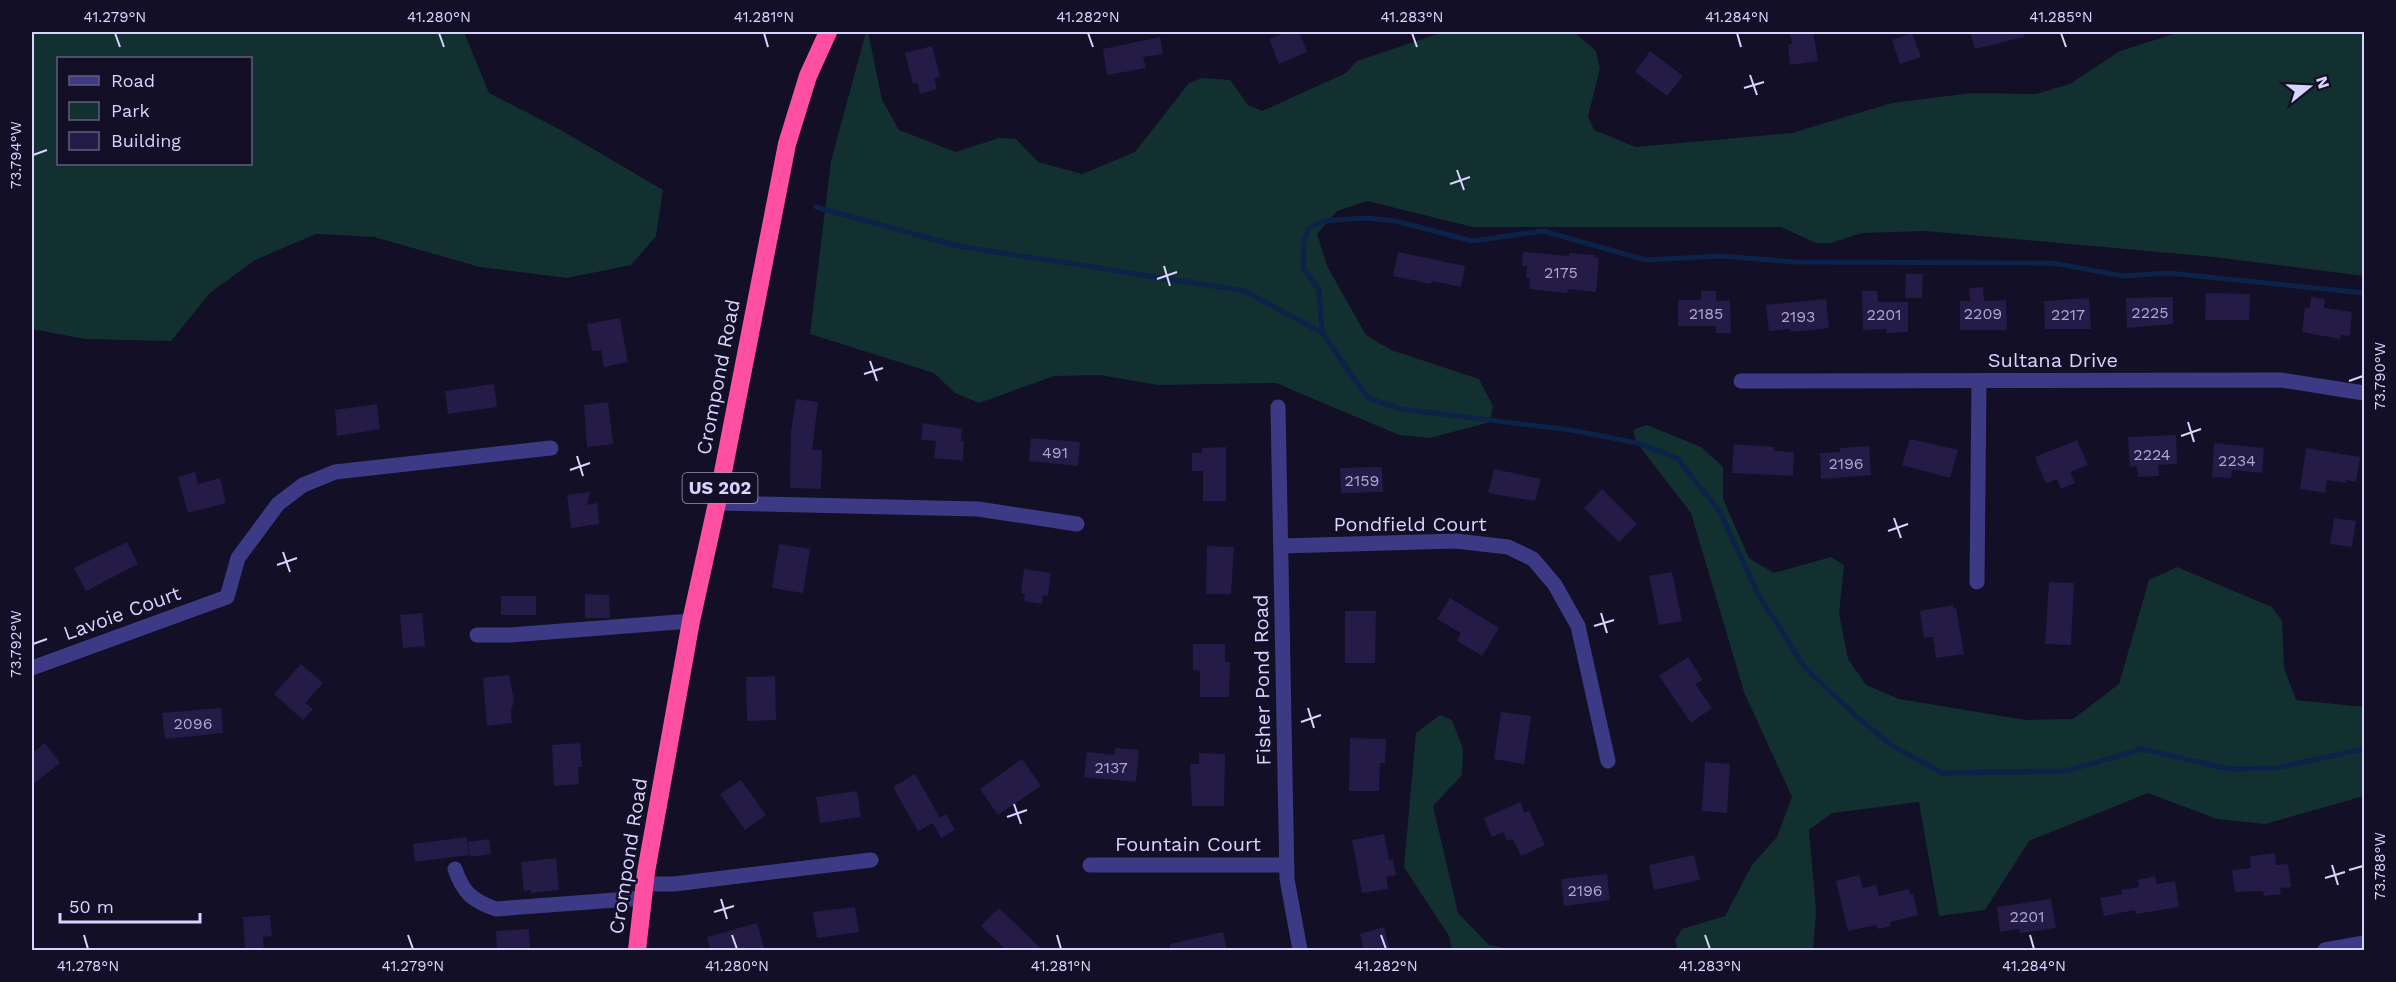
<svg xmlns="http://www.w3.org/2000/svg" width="2396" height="982" font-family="'Work Sans',sans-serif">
	<rect width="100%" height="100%" fill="#130f26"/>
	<!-- green -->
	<g fill="#12302f" fill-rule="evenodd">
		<path d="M32,32H464L489,93L559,129L663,190L656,236L631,265L567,278L480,267L374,237L316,234L255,260L210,293L171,341L85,339L32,329ZM58,58H250V164H58Z"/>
		<polygon points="866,32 868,32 882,100 899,130 956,152 999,138 1016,139 1038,162 1082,174 1135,152 1189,83 1202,78 1230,80 1248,105 1262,111 1346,73 1357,61 1443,32 1574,32 1596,51 1600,69 1588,116 1594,130 1636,147 1792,133 1892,103 1972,93 2036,94 2070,84 2120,51 2180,32 2364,32 2364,276 2214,257 1926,231 1862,233 1831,243 1816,243 1781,227 1473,227 1367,201 1337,211 1317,234 1327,266 1366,335 1391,350 1479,379 1493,406 1490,422 1430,438 1399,435 1276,383 1158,385 1100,375 1054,376 979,403 955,393 934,373 810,334 831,161"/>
		<polygon points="1647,425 1701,447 1723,467 1723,499 1749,558 1774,573 1831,557 1844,565 1839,614 1848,659 1866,685 1899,699 2026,720 2073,719 2119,684 2149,580 2177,567 2272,607 2282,621 2284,668 2296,700 2364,707 2364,796 2265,824 2217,819 2148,793 2029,841 1985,910 1939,916 1919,802 1832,813 1809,830 1816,911 1813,950 1678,950 1675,941 1682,929 1725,916 1752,865 1777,837 1792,797 1744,692 1691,513 1637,443 1633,430"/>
		<polygon points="1440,715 1452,720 1463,749 1462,775 1433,806 1458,913 1489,945 1513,950 1452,950 1449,936 1404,867 1416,733"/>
	</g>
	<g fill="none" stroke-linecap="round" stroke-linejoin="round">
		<!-- stream -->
		<g stroke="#0c2248" stroke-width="5">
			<polyline points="816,207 958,246 1245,291 1322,333 1368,398 1401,409 1571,430 1637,443 1677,458 1720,512 1758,594 1805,668 1857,717 1891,745 1942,773 2066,771 2142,749 2229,769 2276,768 2364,749"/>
			<polyline points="1322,333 1319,290 1303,268 1304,240 1309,228 1323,221 1366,218 1396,221 1472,241 1543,231 1646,260 1720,256 1796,262 2053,263 2123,276 2169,273 2364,293"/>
		</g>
	</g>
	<!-- building -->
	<g fill="#241b47">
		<polygon points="1288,32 1299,32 1307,52 1279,64 1269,39"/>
		<polygon points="1790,32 1813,32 1818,61 1790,65 1788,44 1792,44"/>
		<polygon points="1970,32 2023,32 2024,37 1975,49"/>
		<polygon points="1912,33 1921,57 1900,64 1892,40"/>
		<polygon points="1160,37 1163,54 1143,57 1146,68 1107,75 1103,49"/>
		<polygon points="932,46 940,77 934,78 937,89 920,94 917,83 913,84 905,53"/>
		<polygon points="1650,51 1683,76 1667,96 1635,72"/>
		<polygon points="1398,252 1465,266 1461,287 1432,281 1431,284 1393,276"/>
		<polygon points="1523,252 1569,256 1569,253 1594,255 1594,257 1599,258 1596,292 1568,289 1567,293 1529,289 1530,278 1526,278 1527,266 1522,266"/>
		<polygon points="1906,274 1923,274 1922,298 1905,298"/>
		<polygon points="1983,287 1984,301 2006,300 2007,330 1960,330 1960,301 1970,301 1969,288"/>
		<polygon points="1701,291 1716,291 1716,301 1730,300 1731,333 1716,333 1716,326 1678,326 1678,300 1701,300"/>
		<polygon points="1862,291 1877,291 1878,302 1908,302 1908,332 1886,333 1887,329 1863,330"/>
		<polygon points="2206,293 2250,294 2249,320 2205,320"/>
		<polygon points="2173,297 2173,324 2127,328 2126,298"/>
		<polygon points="2311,297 2325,299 2324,308 2352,312 2350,336 2341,335 2340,339 2302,332 2305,307 2310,308"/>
		<polygon points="2089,298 2091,329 2045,329 2044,301"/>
		<polygon points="1826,299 1829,328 1791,332 1790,329 1769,331 1766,305"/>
		<polygon points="620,318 628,362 604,367 601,350 592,351 587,324"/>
		<polygon points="494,384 497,407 448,414 445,391"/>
		<polygon points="796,399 818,402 812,450 822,450 821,489 790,488 791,431"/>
		<polygon points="608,402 613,444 587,447 584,405"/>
		<polygon points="377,404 380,429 337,436 335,410"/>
		<polygon points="923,423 962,429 961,441 964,441 963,461 934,458 936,441 921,440"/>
		<polygon points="2176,435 2177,464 2158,465 2159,476 2138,477 2137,466 2130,467 2128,437"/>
		<polygon points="1031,438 1080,442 1078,466 1029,461"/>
		<polygon points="1910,439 1958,450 1950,478 1902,465"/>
		<polygon points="2077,440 2088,465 2070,472 2075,483 2061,489 2057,479 2046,484 2035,457"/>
		<polygon points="2214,443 2264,448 2262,473 2232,470 2231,478 2212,477"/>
		<polygon points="1734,444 1774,447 1774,451 1794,452 1793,476 1732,473"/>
		<polygon points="1869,446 1871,475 1821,479 1820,453 1840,452 1840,448"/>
		<polygon points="1226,447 1226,501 1203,501 1203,471 1192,471 1192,453 1202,453 1202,448"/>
		<polygon points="2306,448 2360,457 2356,482 2346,480 2346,483 2327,480 2325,493 2300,489"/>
		<polygon points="1382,467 1383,492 1341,493 1340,468"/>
		<polygon points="1494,469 1541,479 1535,501 1488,493"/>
		<polygon points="195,472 198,484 220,478 226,503 188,513 178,477"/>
		<polygon points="1602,489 1637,524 1619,542 1584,508"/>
		<polygon points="590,492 587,505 597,503 599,524 571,528 567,495"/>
		<polygon points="2334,518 2356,521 2352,547 2330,544"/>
		<polygon points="127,542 138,564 86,591 74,568"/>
		<polygon points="779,544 810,549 803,593 772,588"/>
		<polygon points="1207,546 1234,547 1231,594 1206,594"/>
		<polygon points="1024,569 1051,573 1048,596 1043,595 1042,604 1024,601 1025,594 1021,593"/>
		<polygon points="1672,572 1682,621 1659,625 1649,576"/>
		<polygon points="2049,582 2074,583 2071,645 2045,644"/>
		<polygon points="585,594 609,595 610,618 585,618"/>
		<rect x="501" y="596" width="35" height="19"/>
		<polygon points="1450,598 1499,628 1482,656 1457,641 1461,633 1437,619"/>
		<polygon points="1953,605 1953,609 1956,608 1964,654 1936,658 1933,637 1924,638 1920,611"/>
		<polygon points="1345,611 1376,611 1375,663 1345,663"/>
		<polygon points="422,613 425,646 403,648 400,615"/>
		<polygon points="1193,644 1225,644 1225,662 1230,662 1229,697 1200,697 1200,671 1193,670"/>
		<polygon points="1688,657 1703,680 1695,684 1712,708 1691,723 1659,676"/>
		<polygon points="301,664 323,683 305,703 313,709 303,720 274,694"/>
		<polygon points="509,675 514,701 511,711 512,723 487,726 483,678"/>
		<polygon points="775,676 776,720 747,721 746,677"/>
		<polygon points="221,708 223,733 165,739 162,713"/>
		<polygon points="1501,712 1531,716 1524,764 1494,759"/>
		<polygon points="1350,738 1386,739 1385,763 1380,763 1379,791 1349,791"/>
		<polygon points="45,743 60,763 32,785 32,753"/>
		<polygon points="580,743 582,767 578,767 579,784 554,786 552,745"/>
		<polygon points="1115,748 1139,750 1136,782 1084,777 1087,752 1114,755"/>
		<polygon points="1199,753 1225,754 1224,806 1192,806 1190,764 1199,764"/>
		<polygon points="1022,759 1041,786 998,815 980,789"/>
		<polygon points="1705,762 1730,764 1727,813 1702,811"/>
		<polygon points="915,774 940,818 946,814 955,830 941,838 933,823 918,831 893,787"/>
		<polygon points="741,780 766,815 745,830 720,794"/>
		<polygon points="857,791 861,817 820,823 816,797"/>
		<polygon points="1521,802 1524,813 1529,811 1545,845 1521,856 1513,839 1507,841 1503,832 1492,837 1484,818"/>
		<polygon points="1384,834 1389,860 1393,859 1396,875 1386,877 1388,889 1362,893 1352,840"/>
		<polygon points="467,837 469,855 415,862 413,844"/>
		<polygon points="489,839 491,854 470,857 468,842"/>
		<polygon points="2275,853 2276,865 2288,864 2291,887 2280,888 2281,894 2264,896 2263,891 2235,892 2232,870 2251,868 2250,856"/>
		<polygon points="1694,855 1700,880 1654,890 1649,865"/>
		<polygon points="556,858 559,890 531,893 531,890 524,891 521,862"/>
		<polygon points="1607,874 1610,900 1564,906 1561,879"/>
		<polygon points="1859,875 1863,888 1876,885 1879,896 1909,889 1910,895 1913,894 1918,915 1890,922 1891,926 1878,929 1876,925 1848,931 1836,881"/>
		<polygon points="2155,876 2157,884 2175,881 2179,907 2136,914 2135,910 2104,916 2100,898 2122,894 2121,890 2139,887 2138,880"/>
		<polygon points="2051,899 2056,928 2020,933 2019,929 2000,932 1997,907"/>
		<polygon points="855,907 859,932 817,938 813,912"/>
		<polygon points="999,908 1022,930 1044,951 1007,951 981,926"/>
		<polygon points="270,915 272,936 263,937 264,951 245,951 243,917"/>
		<polygon points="757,923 765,951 711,951 707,937"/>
		<polygon points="1384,927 1390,951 1364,951 1360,934"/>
		<polygon points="529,929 530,951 497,951 496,931"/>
		<polygon points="1223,932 1227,951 1170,951 1170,944"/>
	</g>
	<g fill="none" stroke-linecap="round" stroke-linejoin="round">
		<!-- minor -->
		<g stroke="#3d3a85" stroke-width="15">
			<polyline points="1741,381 2281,380 2364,393"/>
			<polyline points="1278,407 1287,879 1300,950"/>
			<polyline points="717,503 978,509 1077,524"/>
			<polyline points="1281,546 1456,541 1508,547 1533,559 1555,585 1578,626 1608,761"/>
			<polyline points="1977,582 1979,381"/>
			<polyline points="477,635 510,635 691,621"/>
			<polyline points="32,668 227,597 238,558 278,504 303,485 335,472 551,448"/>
			<polyline points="1090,865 1286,865"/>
			<path d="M455,869C463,893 473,901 496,909L643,898"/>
			<polyline points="644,884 674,884 871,860"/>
			<polyline points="2325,950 2364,943"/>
		</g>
		<!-- highway -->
		<polyline stroke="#ff4fa3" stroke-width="18" points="637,950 646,872 691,621 717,503 787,144 808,76 828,32"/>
	</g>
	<!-- ticks -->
	<path fill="none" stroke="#d9d4ff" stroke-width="2" d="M115,33L120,47M439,33L444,47M764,33L768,47M1088,33L1093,47M1412,33L1417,47M1737,33L1741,47M2061,33L2066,47M1750,75L1757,95M1744,88L1764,82M33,155L47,150M1457,170L1464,190M1450,184L1470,177M1164,266L1170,286M1157,279L1177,272M870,361L877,381M864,374L883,368M2349,381L2363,376M2188,422L2194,442M2181,436L2201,429M577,456L583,476M570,470L590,463M1894,518L1901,538M1888,531L1908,524M283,552L290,572M277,565L297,558M1601,613L1607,633M1594,626L1614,620M33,644L47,639M1308,708L1314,728M1301,722L1321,715M1014,804L1021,824M1007,817L1027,810M2332,865L2338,885M2349,870L2363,866M2325,878L2345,872M721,899L727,919M714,912L734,906M84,935L88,949M408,935L413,949M732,935L737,949M1057,935L1061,949M1381,935L1386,949M1705,935L1710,949M2030,935L2034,949"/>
	<g text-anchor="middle" stroke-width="5" stroke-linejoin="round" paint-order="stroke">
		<!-- number labels -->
		<g font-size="16" fill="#aca6d1">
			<text x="1561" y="278">2175</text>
			<text x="2150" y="318">2225</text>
			<text x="1706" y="319">2185</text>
			<text x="1983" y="319">2209</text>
			<text x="1884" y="320">2201</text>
			<text x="2068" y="320">2217</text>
			<text x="1798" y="322">2193</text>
			<text x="1055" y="458">491</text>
			<text x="2152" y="460">2224</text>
			<text x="2237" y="466">2234</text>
			<text x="1846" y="469">2196</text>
			<text x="1362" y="486">2159</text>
			<text x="193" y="729">2096</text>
			<text x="1111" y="773">2137</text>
			<text x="1585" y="896">2196</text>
			<text x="2027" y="922">2201</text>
		</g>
		<!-- shield labels -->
		<rect fill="#130f26" stroke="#9e99be" stroke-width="1.5" x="682.5" y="473" width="75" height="30" rx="4.5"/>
		<g font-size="18" font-weight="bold" fill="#d9d4ff">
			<text x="720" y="494">US 202</text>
		</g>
		<!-- street labels -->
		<g font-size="20" fill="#d9d4ff" stroke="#130f26">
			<text x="2053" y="367">Sultana Drive</text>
			<text transform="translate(718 377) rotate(-79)" y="7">Crompond Road</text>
			<text x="1410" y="531">Pondfield Court</text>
			<text transform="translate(122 613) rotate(-20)" y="7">Lavoie Court</text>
			<text transform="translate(1262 680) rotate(-91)" y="7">Fisher Pond Road</text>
			<text x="1188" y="851">Fountain Court</text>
			<text transform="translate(628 856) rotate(-81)" y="7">Crompond Road</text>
		</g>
	</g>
	<!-- border -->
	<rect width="2396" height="982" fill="none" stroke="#130f26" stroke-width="66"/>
	<!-- legend -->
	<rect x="57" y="57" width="195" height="108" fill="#130f26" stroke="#625e7d" stroke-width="1.5"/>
	<rect x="69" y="76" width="30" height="9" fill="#3d3a85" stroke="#625e7d" stroke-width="1.5"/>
	<text x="111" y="87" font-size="18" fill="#d9d4ff">Road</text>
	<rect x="69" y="102" width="30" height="18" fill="#12302f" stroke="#625e7d" stroke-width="1.5"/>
	<text x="111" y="117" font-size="18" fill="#d9d4ff">Park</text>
	<rect x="69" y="132" width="30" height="18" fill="#241b47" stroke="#625e7d" stroke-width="1.5"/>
	<text x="111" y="147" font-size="18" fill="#d9d4ff">Building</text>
	<!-- north arrow -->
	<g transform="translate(2309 87) rotate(72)" stroke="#130f26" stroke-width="4.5" paint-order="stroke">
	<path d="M0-4.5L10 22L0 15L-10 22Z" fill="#d9d4ff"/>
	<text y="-9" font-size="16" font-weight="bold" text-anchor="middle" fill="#d9d4ff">N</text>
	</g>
	<!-- scale -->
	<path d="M60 913v9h140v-9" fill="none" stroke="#d9d4ff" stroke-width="3"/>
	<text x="69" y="913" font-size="18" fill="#d9d4ff" stroke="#130f26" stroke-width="4.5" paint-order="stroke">50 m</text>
	<rect x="33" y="33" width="2330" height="916" fill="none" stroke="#d9d4ff" stroke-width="2"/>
	<g font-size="15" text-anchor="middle" fill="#d9d4ff">
		<text x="115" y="22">41.279°N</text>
		<text x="439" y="22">41.280°N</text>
		<text x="764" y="22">41.281°N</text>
		<text x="1088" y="22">41.282°N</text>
		<text x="1412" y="22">41.283°N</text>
		<text x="1737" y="22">41.284°N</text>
		<text x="2061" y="22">41.285°N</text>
		<text transform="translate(16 155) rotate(-90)" y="5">73.794°W</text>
		<text transform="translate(2380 376) rotate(-90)" y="5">73.790°W</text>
		<text transform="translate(16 644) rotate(-90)" y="5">73.792°W</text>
		<text transform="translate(2380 866) rotate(-90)" y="5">73.788°W</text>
		<text x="88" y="971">41.278°N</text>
		<text x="413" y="971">41.279°N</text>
		<text x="737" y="971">41.280°N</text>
		<text x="1061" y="971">41.281°N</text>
		<text x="1386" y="971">41.282°N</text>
		<text x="1710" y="971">41.283°N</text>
		<text x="2034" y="971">41.284°N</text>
	</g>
</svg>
